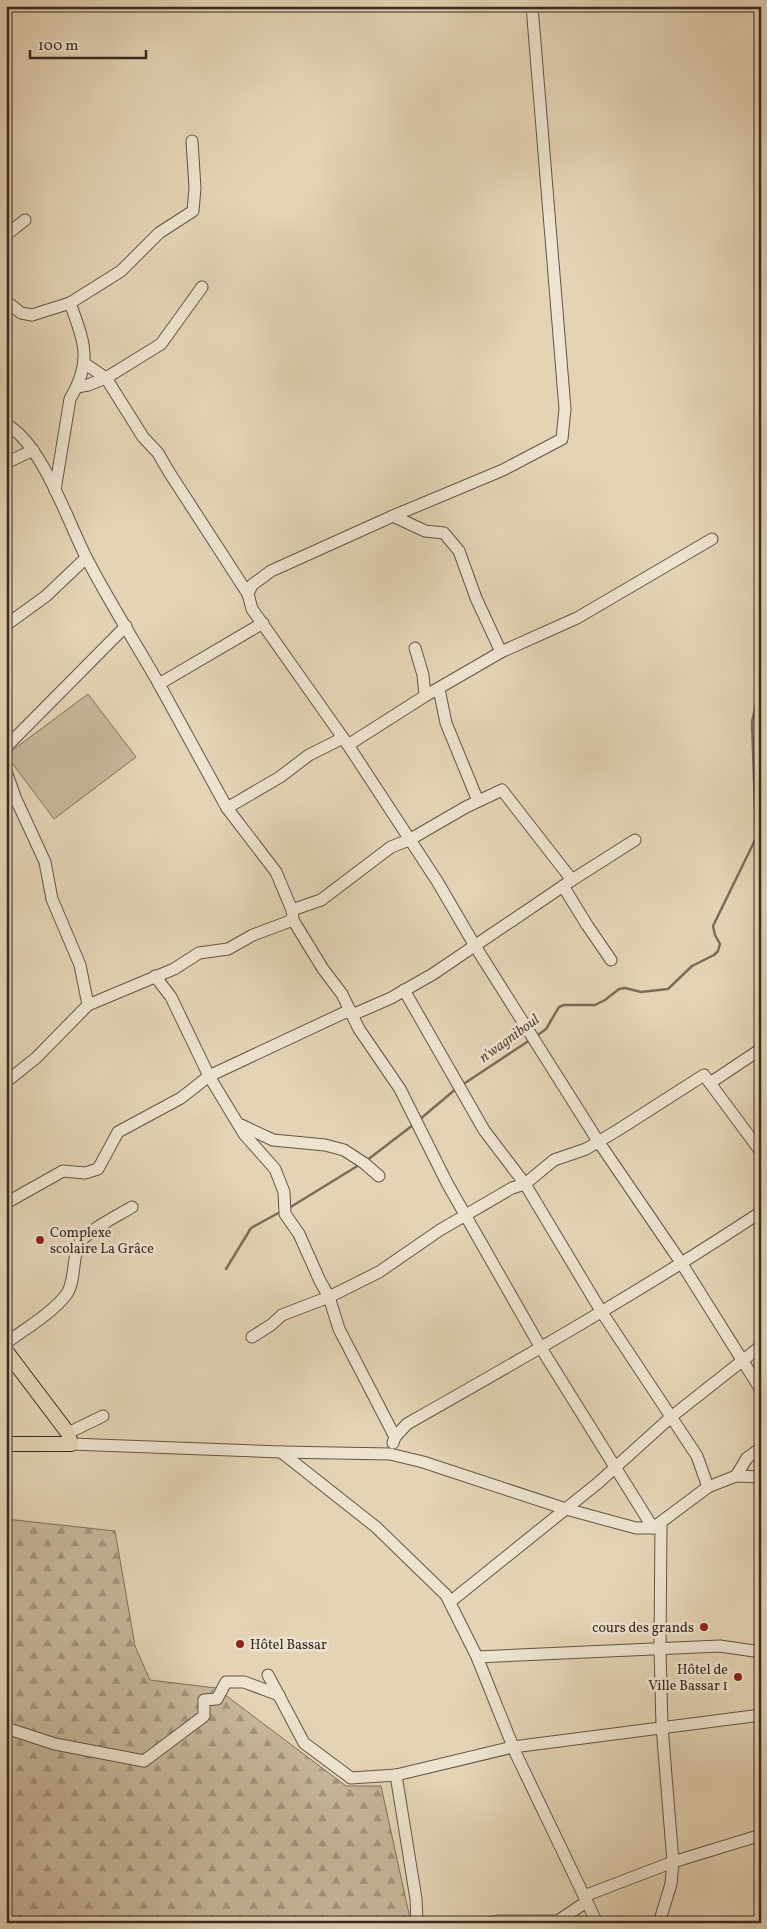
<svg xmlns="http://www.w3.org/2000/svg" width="767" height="1929" font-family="Vollkorn,serif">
	<defs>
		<pattern id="forest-firs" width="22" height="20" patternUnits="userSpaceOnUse" patternTransform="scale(1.25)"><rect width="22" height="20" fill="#c7b79c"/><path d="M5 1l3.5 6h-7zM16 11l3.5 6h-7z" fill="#a2957f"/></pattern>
	</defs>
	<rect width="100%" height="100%" fill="#e4d4b5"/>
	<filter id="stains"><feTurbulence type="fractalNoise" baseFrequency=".004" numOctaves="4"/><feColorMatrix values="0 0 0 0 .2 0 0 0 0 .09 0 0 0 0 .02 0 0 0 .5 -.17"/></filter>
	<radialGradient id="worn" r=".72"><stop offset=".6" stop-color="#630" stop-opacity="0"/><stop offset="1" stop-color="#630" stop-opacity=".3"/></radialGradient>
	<!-- forest -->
	<polygon fill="url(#forest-firs)" stroke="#7f705e" points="6,1519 115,1531 135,1646 150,1680 216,1688 346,1786 381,1786 411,1923 6,1923"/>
	<!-- pitch -->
	<polygon fill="#c7b79c" stroke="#7f705e" points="88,694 136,757 54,819 6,755"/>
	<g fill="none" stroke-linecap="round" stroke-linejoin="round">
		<!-- stream -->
		<g stroke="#7b6d5b" stroke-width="2.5">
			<polyline points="535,1037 546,1029 559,1007 564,1005 595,1005 605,1000 619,989 625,988 641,992 668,989 692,966 714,955 718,951 720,944 715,935 713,926 756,838 752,722 761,682"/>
			<polyline points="462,1085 530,1040"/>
			<polyline points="419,1120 457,1088"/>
			<polyline points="366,1161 413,1125"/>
			<polyline points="289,1208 359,1165"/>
			<polyline points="226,1269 251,1228 282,1211"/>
		</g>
		<!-- minor casing -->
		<g stroke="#625445" stroke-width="13">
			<g id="minor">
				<polyline points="532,6 565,409 562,439 503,470 393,516 271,571 252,585 248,594 252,609 348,745 437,881 475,946 598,1141 682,1264 761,1390"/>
				<polyline points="6,235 25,220"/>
				<path d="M6,301L21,313L32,315L70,303C84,342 93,360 70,399L55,490"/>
				<polyline points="70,303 121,271 159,233 193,211 195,188 192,141"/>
				<polyline points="84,363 106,378 143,437 158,453 169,472 248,594"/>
				<polyline points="77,387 88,385 106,378 161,344 202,287"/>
				<path d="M6,424C43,445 67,520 86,557C108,600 135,642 159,684"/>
				<polyline points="6,463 33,450"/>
				<polyline points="393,516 425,531 444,533 459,551 476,598 501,652"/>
				<polyline points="263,623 159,684 227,808 276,872 292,910 293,920 323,969 342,994 352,1015"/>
				<polyline points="6,625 46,596 86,558"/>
				<polyline points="415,648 423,675 425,696"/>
				<polyline points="439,689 446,723 478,801"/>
				<polyline points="348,745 425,696 501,652 577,618 712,539"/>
				<polyline points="6,747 126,626"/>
				<polyline points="6,771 15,797 45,862 52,899 80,965 88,1005"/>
				<polyline points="227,808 280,777 309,755 343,738"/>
				<polyline points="572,880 635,840"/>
				<polyline points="563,886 587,925 611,960"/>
				<polyline points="292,910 321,900 391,847 409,840 466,807 502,790 572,880 433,974 391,998 352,1015 359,1029 400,1089 447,1183 541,1348 653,1528"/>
				<polyline points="155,976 171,997 209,1076 244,1134 275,1169 284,1192 285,1214 299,1234 320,1281 329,1297 339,1329 395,1437"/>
				<polyline points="404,990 484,1130 525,1184 601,1311 697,1456 708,1487"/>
				<polyline points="6,1082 36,1058 88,1005 174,969 199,953 228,949 253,935 293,920"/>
				<polyline points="710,1083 761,1049"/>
				<polyline points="241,1125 273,1140 325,1145 344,1150 364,1163 379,1176"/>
				<polyline points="6,1203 63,1171 85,1173 98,1169 118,1132 181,1098 209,1076 350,1010"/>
				<polyline points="252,1337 271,1325 282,1315 329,1297 379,1272 440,1230 512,1188 525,1184 554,1160 586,1149 618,1130 704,1075 761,1152"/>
				<path d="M6,1343C25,1329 52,1313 66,1295C76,1282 72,1256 79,1244C86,1231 119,1215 132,1207"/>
				<polyline points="68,1433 103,1416"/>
				<path d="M393,1443L395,1437L407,1424C527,1356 646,1288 761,1212"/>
				<polyline points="71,1444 281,1452 390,1454 423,1462 566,1509 636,1528 653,1528 708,1487 736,1476 761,1477"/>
				<polyline points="281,1452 376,1527 446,1595 477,1657 516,1754 597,1923"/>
				<polyline points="736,1476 747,1458 761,1448"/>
				<polyline points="450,1602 598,1483 671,1417 761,1346"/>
				<polyline points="477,1657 720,1646 761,1652"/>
				<polyline points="268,1675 304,1743 351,1778 396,1775 513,1747 761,1715"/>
				<polyline points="6,1728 55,1744 144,1761 204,1716 204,1700 217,1699 226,1682 244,1682 279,1695"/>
				<polyline points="396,1775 416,1899 417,1923"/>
				<polyline points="584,1896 673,1862 761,1835"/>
				<polyline points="490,1923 498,1921 558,1921 586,1902"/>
				<polyline points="659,1923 671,1884 673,1862 662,1726 660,1649 661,1523"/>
			</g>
		</g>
		<!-- major casing -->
		<g stroke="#372920" stroke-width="16">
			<polyline id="major" points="6,1351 68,1433 71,1444 6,1444"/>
		</g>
		<!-- minor -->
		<use href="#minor" stroke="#ede3cf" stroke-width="11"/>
		<!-- major -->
		<use href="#major" stroke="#e4d4b5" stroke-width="14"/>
	</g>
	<!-- markers -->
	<g fill="#8f2418" stroke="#ede3cf" stroke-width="2">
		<circle cx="40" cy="1240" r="5"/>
		<circle cx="704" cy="1627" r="5"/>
		<circle cx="240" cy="1644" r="5"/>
		<circle cx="738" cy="1677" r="5"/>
	</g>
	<g text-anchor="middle" stroke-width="5" stroke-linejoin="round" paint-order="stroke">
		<!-- poi labels -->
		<g font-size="14" fill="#372920" stroke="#ede3cf" text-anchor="start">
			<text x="50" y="1237">Complexe<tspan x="50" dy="16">scolaire La Grâce</tspan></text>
			<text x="694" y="1632" text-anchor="end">cours des grands</text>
			<text x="250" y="1649">Hôtel Bassar</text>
			<text x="728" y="1674" text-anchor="end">Hôtel de<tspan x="728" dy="16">Ville Bassar 1</tspan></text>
		</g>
		<!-- water labels -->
		<g font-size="15" font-style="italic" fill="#594b3d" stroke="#ede3cf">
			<text transform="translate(509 1038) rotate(-36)" y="5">n'wagniboul</text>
		</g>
	</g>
	<!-- margin -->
	<rect width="767" height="1929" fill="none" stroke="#e4d4b5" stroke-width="25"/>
	<rect x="8" y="8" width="752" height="1914" fill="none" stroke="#372920" stroke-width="2.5"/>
	<rect x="12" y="12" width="742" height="1904" fill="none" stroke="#372920"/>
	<!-- scale -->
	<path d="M30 50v8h116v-8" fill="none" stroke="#372920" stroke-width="2.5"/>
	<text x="38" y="50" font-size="15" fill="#372920" stroke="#ede3cf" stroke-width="4" paint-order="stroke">100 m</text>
	<rect width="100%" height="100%" filter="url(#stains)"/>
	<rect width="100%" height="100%" fill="url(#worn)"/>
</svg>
